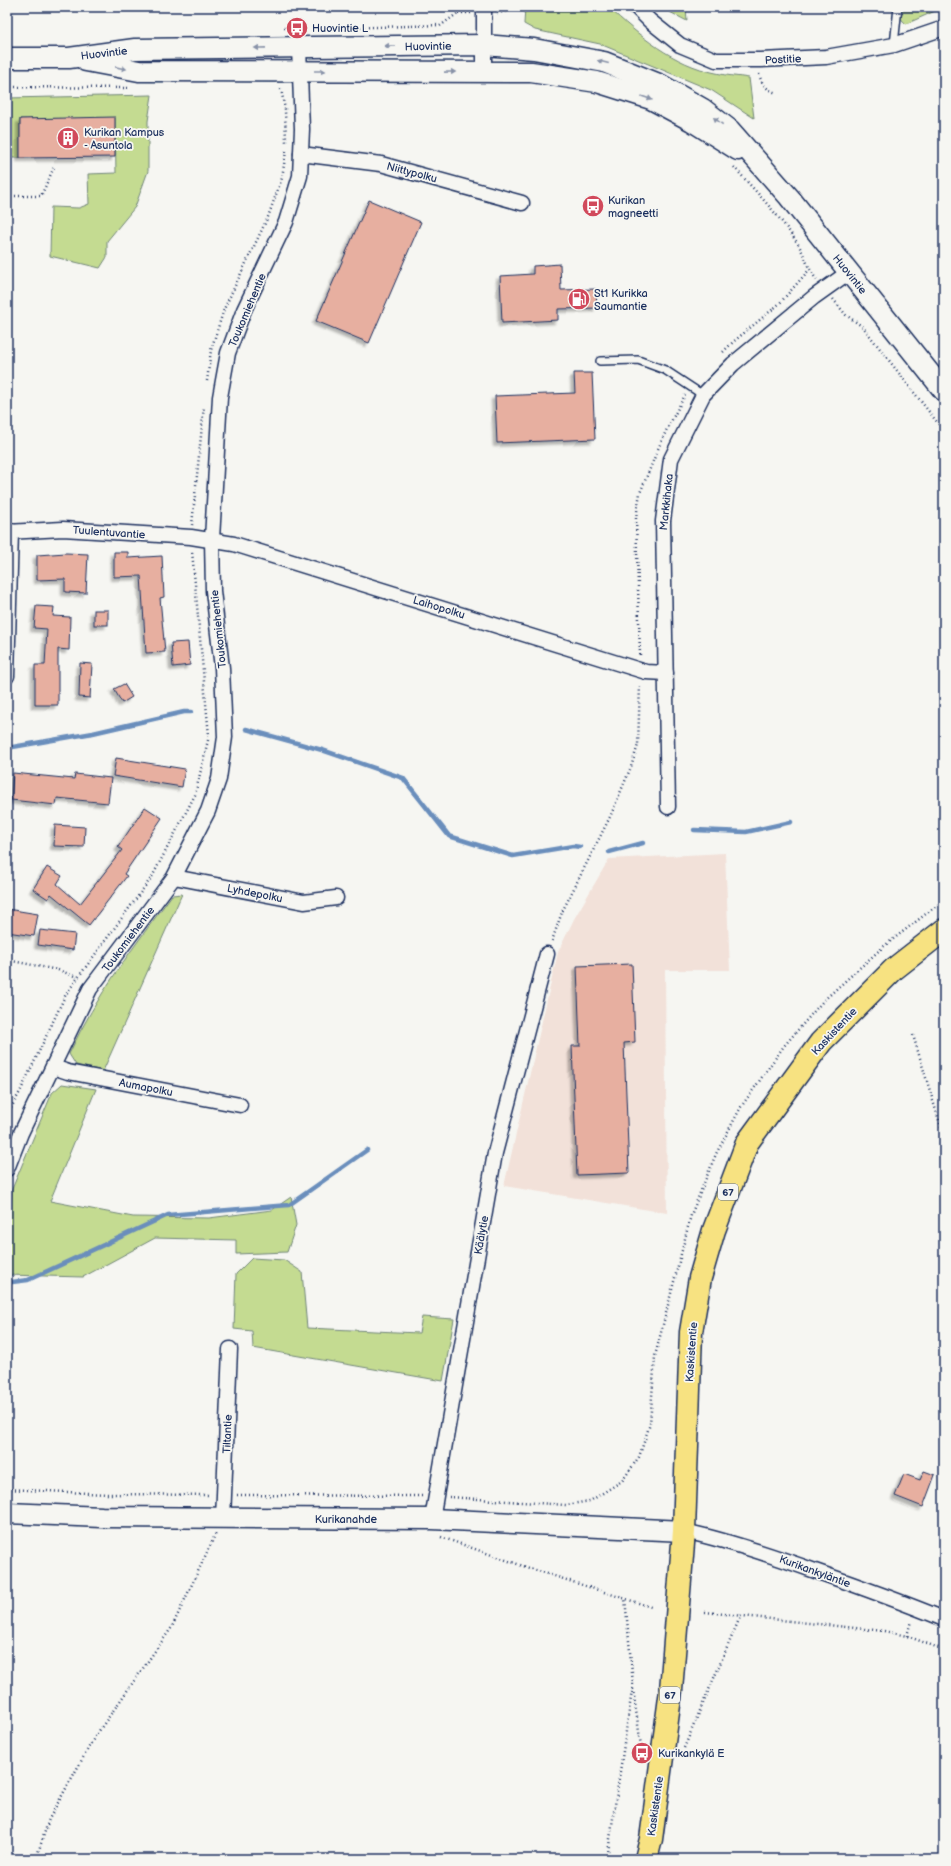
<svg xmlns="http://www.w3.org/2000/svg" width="951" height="1866" font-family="'Balsamiq Sans',sans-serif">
	<defs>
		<filter id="shadow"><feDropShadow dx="-3.5" dy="3.5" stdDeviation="1" flood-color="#0004"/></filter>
	</defs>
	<rect width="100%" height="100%" fill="#f6f6f2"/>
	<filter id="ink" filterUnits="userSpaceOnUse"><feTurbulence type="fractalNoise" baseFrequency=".025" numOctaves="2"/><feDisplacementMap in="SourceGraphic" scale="8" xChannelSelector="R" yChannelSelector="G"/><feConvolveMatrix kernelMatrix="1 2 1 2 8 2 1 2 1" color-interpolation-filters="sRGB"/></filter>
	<g filter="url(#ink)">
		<!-- built -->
		<g fill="#f2e1d9">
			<polygon points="7,166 10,491 9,519 7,519"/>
			<polygon points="725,853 730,970 665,970 667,1213 504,1186 558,952 574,919 609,859"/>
		</g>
		<!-- green -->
		<g fill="#c4db91" stroke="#708578">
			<path d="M525,7H608C638,35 674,65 716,73C727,76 738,76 749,78L754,118L711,90L600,44L535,30L524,24Z"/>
			<polygon points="662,7 686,7 687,21 664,9"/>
			<polygon points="890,7 944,7 906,24"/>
			<polygon points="152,95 148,121 148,171 135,207 107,241 107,257 100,268 50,256 51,207 79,208 89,204 88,174 116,173 115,118 20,119 20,158 7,158 7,98"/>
			<path d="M182,894L103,1071L76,1065L69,1054C97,994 133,948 172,895Z"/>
			<polygon points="62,1084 96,1089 50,1201 133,1217 209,1218 272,1210 291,1197 296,1225 287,1252 236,1254 236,1240 155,1238 83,1277 7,1275 7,1232 12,1189 52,1093"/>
			<polygon points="252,1258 284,1260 302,1272 307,1328 419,1333 422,1317 454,1319 443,1381 253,1348 252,1331 234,1329 236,1274"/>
		</g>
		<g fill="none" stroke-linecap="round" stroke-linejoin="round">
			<!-- stream -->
			<g stroke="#6a8ebc" stroke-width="4.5">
				<polyline points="246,729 322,750 403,778 449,836 513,856 573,846 580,847"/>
				<polyline points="7,748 93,733 184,712 191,712"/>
				<polyline points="694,830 746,832 791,822"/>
				<polyline points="609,852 643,843"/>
				<polyline points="12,1282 28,1280 168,1215 289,1205 367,1150"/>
			</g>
		</g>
		<!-- building -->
		<g fill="#e7afa0" stroke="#1b2f5e" filter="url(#shadow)">
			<polygon points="115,117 115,157 20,158 20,119"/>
			<polygon points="369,200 421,222 369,343 316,321"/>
			<polygon points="560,264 561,290 596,289 597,308 558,309 558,320 502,323 500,276 533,274 533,266"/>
			<polygon points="574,373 592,373 595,439 497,443 495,396 575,393"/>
			<polygon points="114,552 128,552 128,558 162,556 164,597 160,598 165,652 146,653 141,576 114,577"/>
			<polygon points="66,553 88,554 86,593 65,592 65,579 37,580 37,555"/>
			<polygon points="36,606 54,607 53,616 70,617 69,650 58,649 58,705 35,705 35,665 45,665 47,629 34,628"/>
			<rect x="94" y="610" width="14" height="15"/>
			<polygon points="188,642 190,665 173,667 171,643"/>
			<polygon points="80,663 92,664 90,698 79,697"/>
			<polygon points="124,684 132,697 122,703 114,689"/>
			<polygon points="116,758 185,769 182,787 113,776"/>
			<polygon points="13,773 74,779 75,774 111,778 108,803 57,798 56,805 11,800"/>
			<polygon points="145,807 162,818 124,874 127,876 89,925 51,894 48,899 33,889 47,867 62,876 57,884 80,904 122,850 118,847"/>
			<polygon points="55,825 85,827 84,847 54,846"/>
			<polygon points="7,909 38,914 34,936 7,932"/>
			<polygon points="40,930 75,934 73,950 38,945"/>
			<polygon points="632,964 635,1042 624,1043 629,1173 577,1175 572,1046 580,1046 577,966"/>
			<polygon points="924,1471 935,1475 923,1507 895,1496 904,1474 920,1480"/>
		</g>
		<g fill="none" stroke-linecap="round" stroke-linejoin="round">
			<!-- service casing -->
			<g stroke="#1b2f5e" stroke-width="10">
				<g id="service">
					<polyline points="894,45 898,7"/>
					<polyline points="600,361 638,360 665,370 703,395"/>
				</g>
			</g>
			<!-- minor casing -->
			<g stroke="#1b2f5e" stroke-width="17">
				<g id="minor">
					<polyline points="484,7 484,71"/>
					<polyline points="636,7 650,21 680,45 716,60 761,60 826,57 894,45 944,28"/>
					<polyline points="301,154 381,164 522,203"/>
					<polyline points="7,532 63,529 191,537 234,544 646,672 666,673"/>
					<polyline points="7,676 11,531"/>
					<polyline points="668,807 663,521 671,459 703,395 733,364 814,297 849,272"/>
					<polyline points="174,877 304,902 336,898"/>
					<polyline points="53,1067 68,1072 240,1105"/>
					<polyline points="7,1169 21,1133 90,989 174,877 208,811 219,779 225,737 222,668 213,591 212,539 220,397 228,353 244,310 286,222 300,176 302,129 299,47"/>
					<polyline points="223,1519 230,1349"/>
					<polyline points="432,1519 495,1153 547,954"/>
					<path d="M684,1531C730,1541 774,1556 818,1572C861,1587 902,1602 944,1619"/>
				</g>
			</g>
			<!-- secondary casing -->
			<g stroke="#1b2f5e" stroke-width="23">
				<g id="secondary">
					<polyline points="7,58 69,58 135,49 484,45 534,49 604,62 661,85 703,109 730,130 789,197 944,391"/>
					<polyline points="86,61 139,71 531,72 597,82 651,99 692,121 738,150"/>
					<polyline points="7,1513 102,1517 432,1519 684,1531"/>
				</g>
			</g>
			<!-- primary casing -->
			<g stroke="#1b2f5e" stroke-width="25">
				<polyline id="primary" points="646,1859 651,1839 671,1690 684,1531 691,1332 700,1278 714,1230 747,1143 821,1042 894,969 944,930"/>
			</g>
			<!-- path -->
			<g stroke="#1b2f5e" stroke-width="2.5" stroke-dasharray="1 3" stroke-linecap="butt">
				<polyline points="458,13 472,13"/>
				<polyline points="497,13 507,11 508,7"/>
				<polyline points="440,26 458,13 460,7"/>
				<polyline points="284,28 297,28"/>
				<polyline points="344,28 440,25"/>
				<path d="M759,74C762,85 767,90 777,93"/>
				<polyline points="7,87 131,88"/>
				<polyline points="281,89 285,109 286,142"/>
				<path d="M734,167C756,192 780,216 798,244C805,256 808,269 817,280"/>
				<polyline points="7,196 41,196 55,165"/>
				<polyline points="833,299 846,315 863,327 944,431"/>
				<polyline points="723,352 733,342 779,304 809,270"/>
				<polyline points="207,381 211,350 224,309 268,217 282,178 286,151"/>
				<polyline points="658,449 666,431 685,395"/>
				<polyline points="192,525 204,406"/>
				<polyline points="640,655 636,518 640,493 656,454"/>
				<polyline points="552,941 562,912 610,817 631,767 638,745 640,684"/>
				<polyline points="7,960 58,970 77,977"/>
				<polyline points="913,1035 944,1137"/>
				<polyline points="7,1115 20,1092 66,994 152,877 195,795 209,736 192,551"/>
				<polyline points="7,1489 107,1494 210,1495"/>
				<polyline points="237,1495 422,1496"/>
				<polyline points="449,1497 566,1505 590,1501 622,1481 639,1457 650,1424 655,1356 691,1215 716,1154 741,1107 784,1046 823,1001 883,947 944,900"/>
				<polyline points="441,1537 523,1566 651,1607"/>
				<polyline points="705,1612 884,1631 907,1636 944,1650"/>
				<polyline points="907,1636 911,1621"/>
				<polyline points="633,1689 642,1753"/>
				<polyline points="684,1748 741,1615"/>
				<polyline points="36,1859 49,1819 94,1738 172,1627 216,1533"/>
				<polyline points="607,1859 633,1684 625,1598"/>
			</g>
			<!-- service -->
			<use href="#service" stroke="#f6f6f2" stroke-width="7"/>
			<!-- minor -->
			<use href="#minor" stroke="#f6f6f2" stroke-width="14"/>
			<!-- secondary -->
			<use href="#secondary" stroke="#f6f6f2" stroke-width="20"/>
			<!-- primary -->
			<use href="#primary" stroke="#f7e281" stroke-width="22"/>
		</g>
		<!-- one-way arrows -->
		<defs><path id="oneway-solid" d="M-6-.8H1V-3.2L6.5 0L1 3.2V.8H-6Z"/></defs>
		<g fill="#8892a8">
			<use href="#oneway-solid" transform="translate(390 46) rotate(179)"/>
			<use href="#oneway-solid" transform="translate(260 48) rotate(179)"/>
			<use href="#oneway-solid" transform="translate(603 62) rotate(-165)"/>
			<use href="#oneway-solid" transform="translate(121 68) rotate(11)"/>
			<use href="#oneway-solid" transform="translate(320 71)"/>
			<use href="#oneway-solid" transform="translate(450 72) rotate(-1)"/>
			<use href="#oneway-solid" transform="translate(647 98) rotate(20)"/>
			<use href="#oneway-solid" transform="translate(718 121) rotate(-142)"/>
		</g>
	</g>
	<!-- icons -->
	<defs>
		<g id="bus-disc" transform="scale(1.15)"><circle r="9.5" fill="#d1495b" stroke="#f6f6f2"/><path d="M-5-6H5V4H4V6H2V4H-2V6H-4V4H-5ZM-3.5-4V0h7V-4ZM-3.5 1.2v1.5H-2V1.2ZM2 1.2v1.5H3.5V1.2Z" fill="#fff"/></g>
		<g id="building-disc" transform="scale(1.15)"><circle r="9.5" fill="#d1495b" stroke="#f6f6f2"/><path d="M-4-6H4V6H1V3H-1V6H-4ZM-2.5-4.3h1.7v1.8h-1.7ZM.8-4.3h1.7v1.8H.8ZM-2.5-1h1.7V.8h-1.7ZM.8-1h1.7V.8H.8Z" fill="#fff"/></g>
		<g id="fuel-disc" transform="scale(1.15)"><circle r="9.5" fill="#d1495b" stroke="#f6f6f2"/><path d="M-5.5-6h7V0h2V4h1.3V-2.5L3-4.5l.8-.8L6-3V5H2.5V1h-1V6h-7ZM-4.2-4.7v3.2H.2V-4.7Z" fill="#fff"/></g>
	</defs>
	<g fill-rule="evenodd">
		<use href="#bus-disc" x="297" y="28"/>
		<use href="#building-disc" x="68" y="138"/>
		<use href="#bus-disc" x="593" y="206"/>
		<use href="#fuel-disc" x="579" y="299"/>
		<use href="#bus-disc" x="642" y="1753"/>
	</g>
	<g text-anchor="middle" stroke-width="3.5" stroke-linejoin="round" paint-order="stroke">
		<!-- shield labels -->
		<g fill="#f6f6f2" stroke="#5d6b8a" stroke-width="1">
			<rect x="718" y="1184" width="20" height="16" rx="3"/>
			<rect x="660" y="1687" width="20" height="16" rx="3"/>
		</g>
		<g font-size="10" font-weight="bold" fill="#1b2f5e">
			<text x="728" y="1196">67</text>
			<text x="670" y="1699">67</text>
		</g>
		<!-- poi labels -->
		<g font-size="11" fill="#1b2f5e" stroke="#f6f6f2" text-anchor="start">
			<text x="312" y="32">Huovintie L</text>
			<text x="84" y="136">Kurikan Kampus<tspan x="84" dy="13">- Asuntola</tspan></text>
			<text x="608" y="204">Kurikan<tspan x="608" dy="13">magneetti</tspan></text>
			<text x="594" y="297">St1 Kurikka<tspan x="594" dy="13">Saumantie</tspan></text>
			<text x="658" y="1757">Kurikankylä E</text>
		</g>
		<!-- street labels -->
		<g font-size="11" fill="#1b2f5e" stroke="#f6f6f2">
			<text transform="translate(428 46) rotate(-1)" y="4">Huovintie</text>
			<text transform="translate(104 53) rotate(-7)" y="4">Huovintie</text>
			<text transform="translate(783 59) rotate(-3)" y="4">Postitie</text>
			<text transform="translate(412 172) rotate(15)" y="4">Niittypolku</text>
			<text transform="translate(850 274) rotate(51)" y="4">Huovintie</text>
			<text transform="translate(247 310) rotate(-67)" y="4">Toukomiehentie</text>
			<text transform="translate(666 502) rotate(-84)" y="4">Markkihaka</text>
			<text transform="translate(109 532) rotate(4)" y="4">Tuulentuvantie</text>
			<text transform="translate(439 607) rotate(17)" y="4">Laihopolku</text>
			<text transform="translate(218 629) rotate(-96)" y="4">Toukomiehentie</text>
			<text transform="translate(255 893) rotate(11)" y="4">Lyhdepolku</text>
			<text transform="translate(128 939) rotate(-53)" y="4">Toukomiehentie</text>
			<text transform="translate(834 1031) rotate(-47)" y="4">Kaskistentie</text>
			<text transform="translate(146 1087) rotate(11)" y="4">Aumapolku</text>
			<text transform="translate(481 1235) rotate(-80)" y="4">Käälytie</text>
			<text transform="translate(691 1352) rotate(-86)" y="4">Kaskistentie</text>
			<text transform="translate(227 1434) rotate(-88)" y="4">Tiltantie</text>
			<text x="346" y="1523">Kurikanahde</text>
			<text transform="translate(815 1571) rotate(20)" y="4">Kurikankyläntie</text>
			<text transform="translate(655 1806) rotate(-82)" y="4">Kaskistentie</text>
		</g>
	</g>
	<!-- margin -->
	<rect width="951" height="1866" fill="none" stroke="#f6f6f2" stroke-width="24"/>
	<rect x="12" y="12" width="927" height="1842" fill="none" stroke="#1b2f5e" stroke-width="1.5" filter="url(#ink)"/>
</svg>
